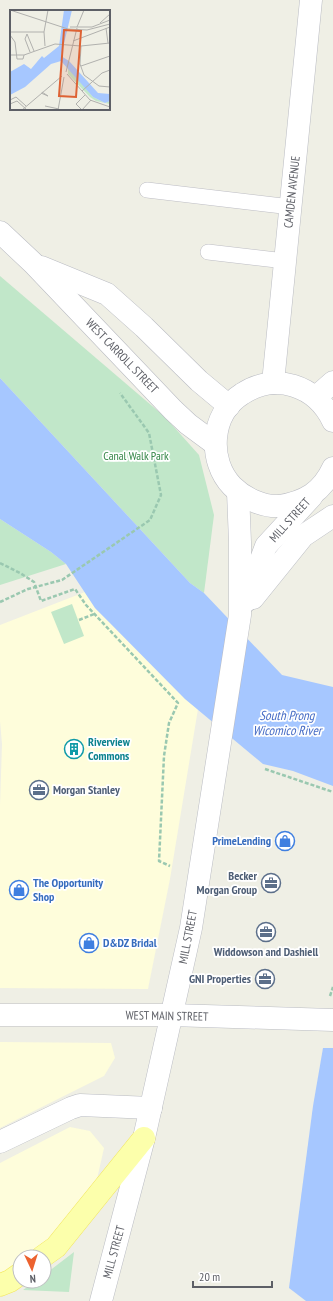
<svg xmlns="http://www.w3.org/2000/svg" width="333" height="1301" font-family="'PT Sans Narrow',sans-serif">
	<rect width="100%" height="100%" fill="#efefe5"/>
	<!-- commercial -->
	<g fill="#fefddb">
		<polygon points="85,592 95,608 185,699 198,709 170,879 148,989 0,988 0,806 2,744 0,721 0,625"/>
		<polygon points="0,1042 111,1043 115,1058 104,1076 0,1128"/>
		<polygon points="70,1127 90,1131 104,1148 93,1197 55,1240 31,1257 20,1257 20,1265 0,1276 0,1163"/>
	</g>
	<!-- green -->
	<g fill="#c1e7c9">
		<polygon points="0,276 165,417 199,455 214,515 204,593 190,583 0,378"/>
		<polygon points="0,519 51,552 66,564 0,585"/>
		<polygon points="72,604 84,636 64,644 51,612"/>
		<polygon points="74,1252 69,1292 23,1290 36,1281 44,1281 44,1275"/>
	</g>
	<!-- water -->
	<g fill="#a6c7ff">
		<polygon points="0,378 190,583 204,593 282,675 333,687 333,786 293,771 263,764 185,699 109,622 95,608 66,564 51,552 0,519"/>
		<polygon points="323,1048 333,1048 333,1301 306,1301 289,1288 313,1106"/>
	</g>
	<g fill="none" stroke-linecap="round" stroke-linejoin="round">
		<!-- lane casing -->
		<g stroke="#bdbdc4" stroke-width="16">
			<g id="lane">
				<polyline points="147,190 291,207"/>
				<polyline points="208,252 285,261"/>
			</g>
		</g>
		<!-- street casing -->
		<g stroke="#bdbdc4" stroke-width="23">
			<polyline id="street" points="0,1015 171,1015"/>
		</g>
		<!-- secondary casing -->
		<g stroke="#babcc3" stroke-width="23">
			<g id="secondary">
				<polyline points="0,232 33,263 173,410 188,424 215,444"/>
				<polyline points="41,267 107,294 144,327 199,381 229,406"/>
				<polyline points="273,383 311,0"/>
				<polyline points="316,397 333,382"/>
				<path d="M333,421C316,385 275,372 242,394C210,414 208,461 232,486C244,498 262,507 279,506C305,502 322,492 333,468"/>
				<polyline points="253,598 303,536 333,516"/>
				<polyline points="245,602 266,546 312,496"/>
				<polyline points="171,1015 333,1020"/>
				<polyline points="0,1142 71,1108 80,1105 151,1108"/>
				<polyline points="101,1301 144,1138 191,928 240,615 240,542 238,492"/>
			</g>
		</g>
		<!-- primary casing -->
		<g stroke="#f3e65a" stroke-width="23">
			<g id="primary">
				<polyline points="42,1257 56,1247 144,1138"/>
				<polyline points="0,1285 10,1281 20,1274"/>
			</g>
		</g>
		<!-- path -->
		<g stroke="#9ac8b0" stroke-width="2.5" stroke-dasharray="4 2" stroke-linecap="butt">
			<polyline points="0,563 20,573 34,582 41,601 75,589 86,605 178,703 169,723 164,756 159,861 170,866"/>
			<polyline points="0,602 28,589 62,580 150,520 161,495 149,433 120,393"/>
			<polyline points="79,620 94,614"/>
			<polyline points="265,769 333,792"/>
			<polyline points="330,996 333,987"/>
		</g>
		<!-- lane -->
		<use href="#lane" stroke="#fff" stroke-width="15"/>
		<!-- street -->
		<use href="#street" stroke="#fff" stroke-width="22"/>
		<!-- secondary -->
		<use href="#secondary" stroke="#fff" stroke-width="22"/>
		<!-- primary -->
		<use href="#primary" stroke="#fcffab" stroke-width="22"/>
	</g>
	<!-- icons -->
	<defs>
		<g id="building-ring" transform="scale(1)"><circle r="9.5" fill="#fff" stroke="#0f9aa8" stroke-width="1.5"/><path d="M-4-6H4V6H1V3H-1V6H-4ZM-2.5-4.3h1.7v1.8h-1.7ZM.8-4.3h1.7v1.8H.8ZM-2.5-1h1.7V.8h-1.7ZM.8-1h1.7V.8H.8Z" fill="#0f9aa8"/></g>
		<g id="office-ring" transform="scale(1)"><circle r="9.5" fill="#fff" stroke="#5c6f8a" stroke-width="1.5"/><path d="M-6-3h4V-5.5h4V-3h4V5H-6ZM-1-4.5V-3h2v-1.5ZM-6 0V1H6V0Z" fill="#5c6f8a"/></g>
		<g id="shop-ring" transform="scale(1)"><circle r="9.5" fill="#fff" stroke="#3f7fe0" stroke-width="1.5"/><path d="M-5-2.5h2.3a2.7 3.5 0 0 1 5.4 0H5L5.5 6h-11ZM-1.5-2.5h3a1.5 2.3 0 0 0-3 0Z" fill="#3f7fe0"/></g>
	</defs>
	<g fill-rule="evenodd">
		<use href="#building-ring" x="74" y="749"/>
		<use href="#office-ring" x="39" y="790"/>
		<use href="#shop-ring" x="285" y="841"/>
		<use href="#office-ring" x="271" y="883"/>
		<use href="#shop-ring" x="19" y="890"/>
		<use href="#office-ring" x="266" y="932"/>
		<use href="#shop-ring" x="89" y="943"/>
		<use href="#office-ring" x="265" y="979"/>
	</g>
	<g text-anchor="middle" stroke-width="3.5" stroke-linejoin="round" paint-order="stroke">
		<!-- street labels -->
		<g font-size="12" fill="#5d5f66" stroke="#fff">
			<text transform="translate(292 192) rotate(-84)" y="4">CAMDEN AVENUE</text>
			<text transform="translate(122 356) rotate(46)" y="4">WEST CARROLL STREET</text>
			<text transform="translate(290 520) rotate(-48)" y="4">MILL STREET</text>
			<text transform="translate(188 937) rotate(-79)" y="4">MILL STREET</text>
			<text transform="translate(167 1016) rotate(1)" y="4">WEST MAIN STREET</text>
			<text transform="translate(114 1252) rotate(-75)" y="4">MILL STREET</text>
		</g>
		<!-- park labels -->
		<g font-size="12" fill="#348647" stroke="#fff">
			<text x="136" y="460">Canal Walk Park</text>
		</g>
		<!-- culture labels -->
		<g font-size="12" font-weight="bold" fill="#0d838f" stroke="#fff" text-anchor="start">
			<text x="88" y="746">Riverview<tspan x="88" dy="14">Commons</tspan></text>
		</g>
		<!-- service labels -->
		<g font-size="12" font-weight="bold" fill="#4e5e75" stroke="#fff" text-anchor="end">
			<text x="53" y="794" text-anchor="start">Morgan Stanley</text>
			<text x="257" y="880">Becker<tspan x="257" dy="14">Morgan Group</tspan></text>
			<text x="266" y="956" text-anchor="middle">Widdowson and Dashiell</text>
			<text x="251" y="983">GNI Properties</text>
		</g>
		<!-- shop labels -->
		<g font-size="12" font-weight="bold" fill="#366cbe" stroke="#fff" text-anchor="start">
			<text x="271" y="845" text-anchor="end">PrimeLending</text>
			<text x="33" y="887">The Opportunity<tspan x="33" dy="14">Shop</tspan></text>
			<text x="103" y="947">D&amp;DZ Bridal</text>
		</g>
		<!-- water labels -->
		<g font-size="13" font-style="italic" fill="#456bc5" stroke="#fff">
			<text x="287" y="720">South Prong<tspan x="287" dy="15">Wicomico River</tspan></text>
		</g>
	</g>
	<!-- overview -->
	<g transform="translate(10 10)">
		<rect width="100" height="100" fill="#efefe5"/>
		<path d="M58,57L83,87L95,93L100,91V94L86,91L80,87L58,64Z" fill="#c1e7c9"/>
		<path d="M54,0H62L51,46L59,51L88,83L100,84V91L95,93L83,87L51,51L41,54L15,77L0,85V62L14,54L21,59L32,46L34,48L49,36Z" fill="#a6c7ff"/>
		<path fill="none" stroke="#b1b1ae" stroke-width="1" d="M0,0L58,19L77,20L100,14M90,13L100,4M60,17H82L100,10M67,17L74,0M96,18L98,33M0,22H34M0,25L5,32L7,49H13L14,45M63,31L100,17M35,36L34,22L38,0M71,36L70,54L74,65L89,76L100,77M20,42L15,29L17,24L24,41M0,45H14L45,34L71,36L100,33M71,56L100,46M56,62L67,18M57,64L80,90L100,97M72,81L92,63L100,60M31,83L38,86L32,82M75,85L66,94L72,100L81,90M0,90L6,87L16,96M0,94L7,91L17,100M35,96L49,99M12,100L52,66M48,100L54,67"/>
		<path fill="#de6234" fill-opacity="0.15" stroke="#de6234" stroke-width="2" d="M54,20L71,21L66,87L49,86Z"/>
		<rect width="100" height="100" fill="none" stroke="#5d5f66" stroke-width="2"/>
	</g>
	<!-- north arrow -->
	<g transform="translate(32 1269) rotate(176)"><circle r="19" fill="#ffffff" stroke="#bebfc2"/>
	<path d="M0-3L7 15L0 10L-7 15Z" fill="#ec622f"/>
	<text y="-6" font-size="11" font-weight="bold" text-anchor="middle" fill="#5d5f66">N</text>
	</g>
	<!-- scale -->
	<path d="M193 1281v6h79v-6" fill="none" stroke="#5d5f66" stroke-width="2"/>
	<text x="199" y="1281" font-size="12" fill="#5d5f66" stroke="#ffffff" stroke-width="3" paint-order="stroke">20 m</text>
</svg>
